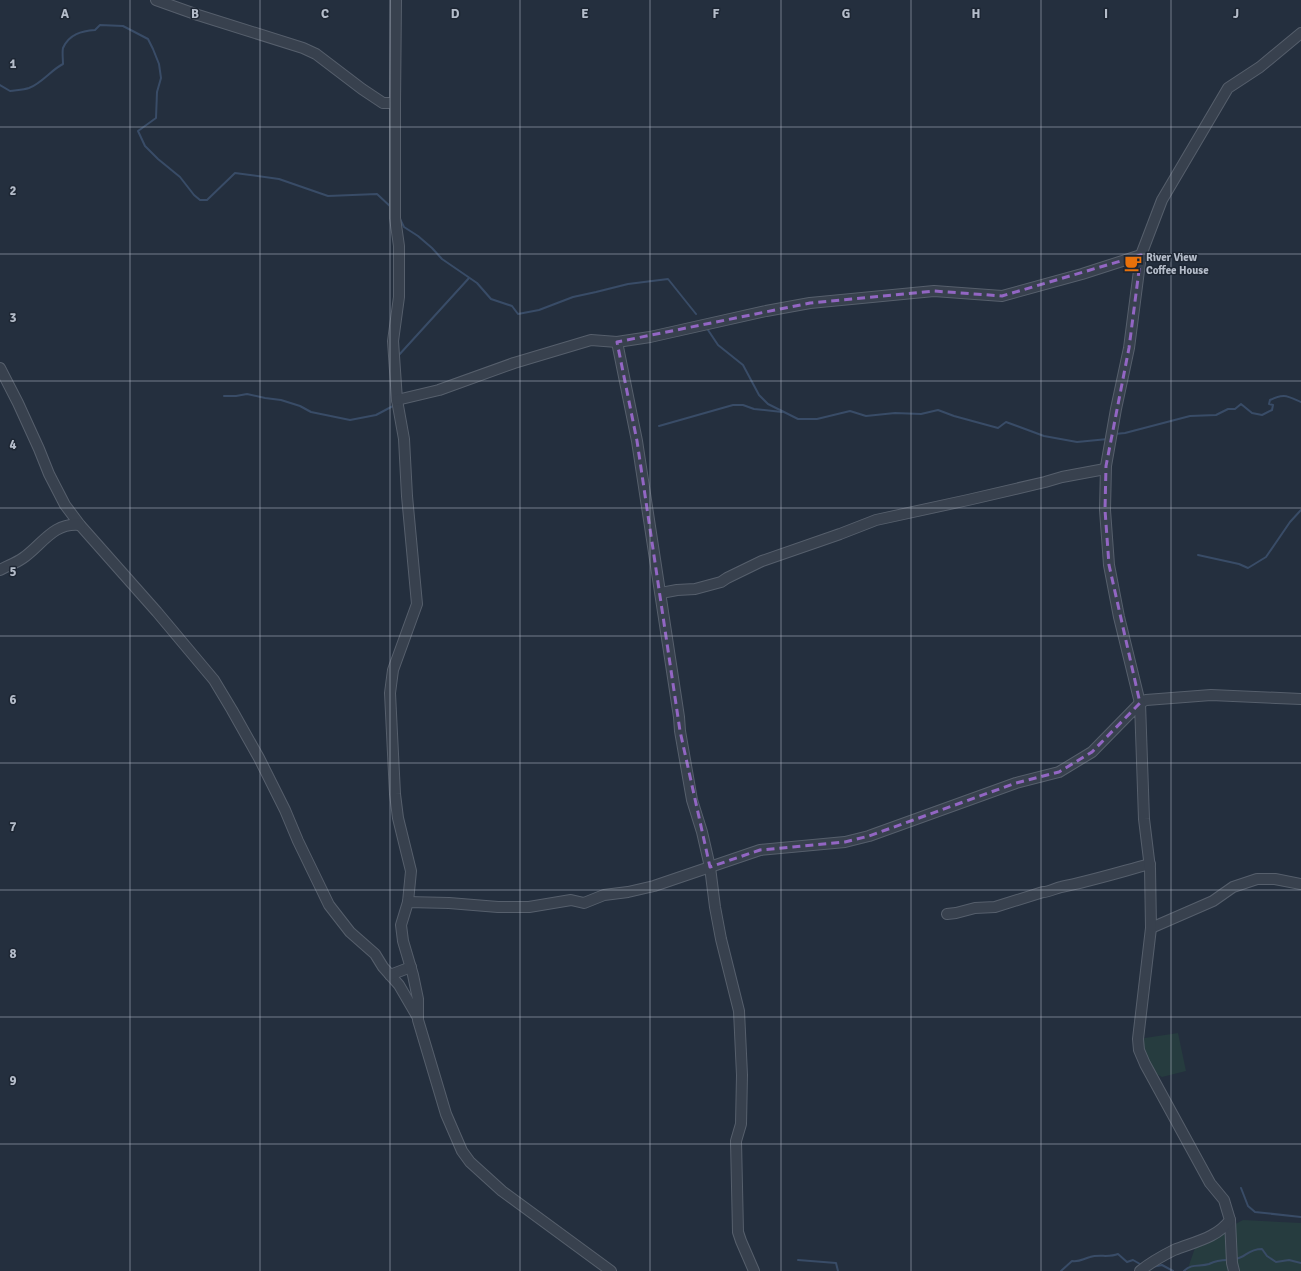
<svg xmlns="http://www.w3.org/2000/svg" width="1301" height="1271" font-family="Signika,sans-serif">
	<rect width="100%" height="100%" fill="#242f3e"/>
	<!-- green -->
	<g fill="#263c3f">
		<polygon points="1178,1033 1186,1071 1162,1077 1147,1069 1138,1039"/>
		<polygon points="1243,1220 1301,1223 1301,1271 1187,1271 1196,1245"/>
	</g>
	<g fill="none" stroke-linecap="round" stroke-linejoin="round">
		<!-- stream -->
		<g stroke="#394c67" stroke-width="2">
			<path d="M0,85L10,91C16,90 23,90 29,88C42,83 51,70 63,64C63,59 62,52 63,48C69,34 82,31 95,30L100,25L123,26L148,39L153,49L159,64L161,78L157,92L156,118L138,131L145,146L158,159L180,177L194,195L200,200H207L235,173L279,179L328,196L377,194L392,208"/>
			<polyline points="400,219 404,227 418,236 432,248 442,259 477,283 491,299 512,306 518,314 539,310 573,297 596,292 628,284 668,279 696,314"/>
			<polyline points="706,327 718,345 743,365 759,395 768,404 798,419 817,419 850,411 866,416 895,413 921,414 938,410 954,416 998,428 1006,422 1044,436 1077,442 1108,439"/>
			<polyline points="398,356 469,278"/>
			<polyline points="224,396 236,396 247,394 265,398 281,400 300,406 311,412 350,420 376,415 393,406"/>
			<polyline points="659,426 733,405 743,405 754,409 782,412"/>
			<path d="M1115,434L1125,433L1190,416L1216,415L1228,409H1235L1241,404L1252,413L1262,415L1272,410L1273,405L1269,404L1270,400C1284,393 1287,396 1301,402"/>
			<polyline points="1198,555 1239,564 1248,568 1266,557 1290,522 1301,510"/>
			<polyline points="1241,1188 1248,1206 1255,1212 1301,1217"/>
			<path d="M1235,1259C1246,1258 1247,1249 1262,1249L1267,1256L1276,1262L1289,1260L1301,1263"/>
			<polyline points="798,1260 836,1263 838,1271"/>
			<polyline points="1152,1267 1162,1265 1173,1271"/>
			<path d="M1061,1271L1072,1261C1081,1262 1082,1259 1090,1257C1099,1254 1109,1258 1118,1254L1127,1262L1133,1260L1140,1264"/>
			<path d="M1184,1271C1192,1263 1200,1267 1209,1264C1215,1261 1221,1260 1228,1260"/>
		</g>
		<!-- minor casing -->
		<g stroke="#565f6c" stroke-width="12">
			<g id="minor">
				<polyline points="156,0 198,15 303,48 316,54 362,89 383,103 395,103"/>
				<polyline points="396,0 395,103 395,218 399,246 399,297 393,341 397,400 404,439 407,496 417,604 393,670 390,693 395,794 398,818 411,871 408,902"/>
				<polyline points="1301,33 1260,67 1228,88 1162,200 1141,255 1129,348 1116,409 1106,466 1105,510 1109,565 1119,617 1140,703 1146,700 1211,695 1301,699"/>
				<polyline points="617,342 637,441 679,717 680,731 692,800 702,832 710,867 715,907 721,939 739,1011 742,1075 741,1124 736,1141 738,1232 741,1241 754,1271"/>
				<polyline points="0,368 18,403 39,449 49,474 65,505 80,525 157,612 214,680 232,710 259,758 285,810 298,841 329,905 350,932 375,954 383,967 399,985 417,1016"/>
				<polyline points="397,400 439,390 514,363 591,340 617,342 650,337 766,311 810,303 934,291 1002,296 1082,274 1141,255"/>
				<path d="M0,570C7,566 16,563 23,558C42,545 53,522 80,525"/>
				<polyline points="661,593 677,590 695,589 721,582 727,578 762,561 840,534 876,520 968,500 1045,482 1062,477 1105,469"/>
				<path d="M947,914L956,913L975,908L995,907L1043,892C1050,892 1055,888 1061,887C1091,881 1120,872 1150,864"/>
				<polyline points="1151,928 1213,901 1233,887 1257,879 1275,879 1301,884"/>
				<polyline points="390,975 411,967"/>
				<polyline points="1230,1220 1232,1263 1234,1271"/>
				<path d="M611,1271L502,1191L470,1162L462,1151L446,1114L418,1020V999L413,975L403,941L401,925L408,902L449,903L498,907H529L571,900L584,903L604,895L628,892L654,886L760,850L845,842L869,836L1016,783L1059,772L1092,752L1140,703L1144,819L1150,868L1151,928L1138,1039L1139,1050L1145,1064L1210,1183L1224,1200L1230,1220C1217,1238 1194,1242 1174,1250C1162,1256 1151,1262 1140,1271"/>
			</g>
		</g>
		<!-- minor -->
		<use href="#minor" stroke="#38414e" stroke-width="10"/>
	</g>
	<!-- marked area -->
	<path fill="none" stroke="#9266c3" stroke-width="3" stroke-dasharray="8 5" stroke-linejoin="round" d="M1141,255L1129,348L1106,466L1105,510L1109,565L1140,703L1092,752L1059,772L1016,783L869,836L845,842L760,850L710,867L680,731L637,441L617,342L810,303L934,291L1002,296Z"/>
	<!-- grid -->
	<path fill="none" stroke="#b4bcc9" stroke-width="1" stroke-opacity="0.55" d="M130,0V1271M260,0V1271M390,0V1271M520,0V1271M650,0V1271M781,0V1271M911,0V1271M1041,0V1271M1171,0V1271M0,127H1301M0,254H1301M0,381H1301M0,508H1301M0,636H1301M0,763H1301M0,890H1301M0,1017H1301M0,1144H1301"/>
	<!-- icons -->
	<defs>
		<g id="cafe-bare" transform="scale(1.38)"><path d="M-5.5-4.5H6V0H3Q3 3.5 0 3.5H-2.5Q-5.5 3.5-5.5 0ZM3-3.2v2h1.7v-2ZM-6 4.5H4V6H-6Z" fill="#e8710a" stroke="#1d2633" stroke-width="2.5" paint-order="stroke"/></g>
	</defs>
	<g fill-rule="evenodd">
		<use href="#cafe-bare" x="1133" y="263"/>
	</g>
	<g text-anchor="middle" stroke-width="3" stroke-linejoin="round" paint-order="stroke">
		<!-- poi labels -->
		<g font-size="11" font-weight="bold" fill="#b4bcc9" stroke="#1d2633" text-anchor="start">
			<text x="1146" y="261">River View<tspan x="1146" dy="13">Coffee House</tspan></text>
		</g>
	</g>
	<g font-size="13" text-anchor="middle" font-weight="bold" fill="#b4bcc9" stroke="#1d2633" stroke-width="3" stroke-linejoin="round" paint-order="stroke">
		<text x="65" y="18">A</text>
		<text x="195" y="18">B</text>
		<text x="325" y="18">C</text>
		<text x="455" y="18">D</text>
		<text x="585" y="18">E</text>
		<text x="716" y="18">F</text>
		<text x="846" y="18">G</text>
		<text x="976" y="18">H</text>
		<text x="1106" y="18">I</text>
		<text x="1236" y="18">J</text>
		<text x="13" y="68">1</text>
		<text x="13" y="195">2</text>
		<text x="13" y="322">3</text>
		<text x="13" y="449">4</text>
		<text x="13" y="576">5</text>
		<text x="13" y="704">6</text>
		<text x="13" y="831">7</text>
		<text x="13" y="958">8</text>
		<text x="13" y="1085">9</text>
	</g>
</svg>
